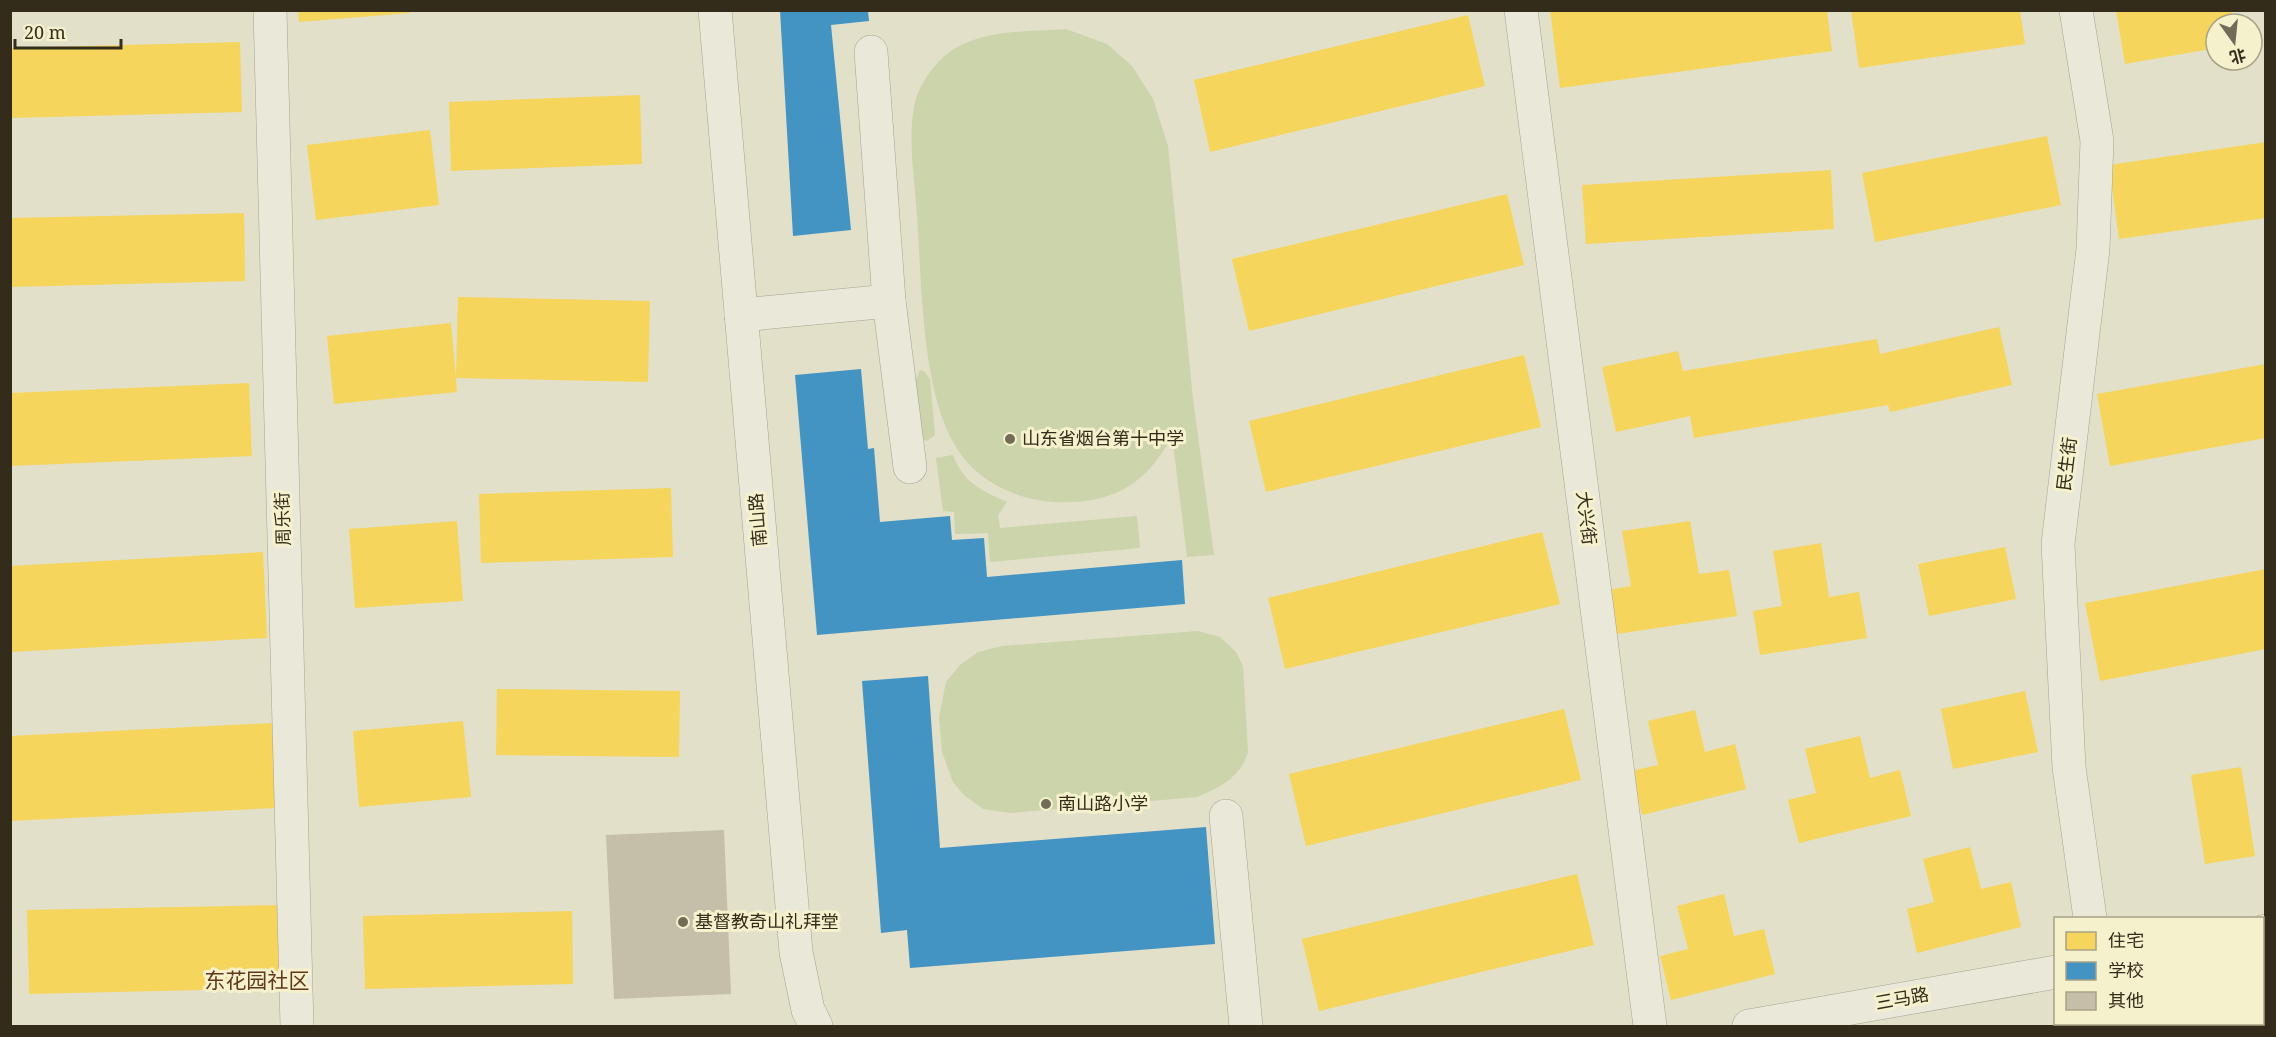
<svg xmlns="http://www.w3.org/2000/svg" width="2276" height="1037" font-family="'Noto Serif','Noto Sans SC',serif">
	<rect width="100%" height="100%" fill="#e2e0c8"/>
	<!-- green -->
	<g fill="#cbd4aa">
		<path d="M1066,29L1107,44L1132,66L1153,99L1168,146L1193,399L1214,555L1187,557L1173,443H1168C1146,481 1118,500 1073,502C1029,505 980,487 956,447C921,391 922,282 917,216C915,181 907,136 915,102C920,83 935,62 951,51C983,29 1028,32 1066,29Z"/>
		<polygon points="920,370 924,371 930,379 935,435 927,441 923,439 915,382"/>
		<path d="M953,455C964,484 981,490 1007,502L998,515L1000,528L1137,516L1140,548L990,562L988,533L955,534L954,512L943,511L936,458Z"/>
		<path d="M1198,631L1220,637L1236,652L1243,666L1248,752C1241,777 1219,788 1197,797L1011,813L983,809L964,795L953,782L942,752L939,717L946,682L960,665L978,652L1002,646Z"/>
	</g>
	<!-- homes -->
	<g fill="#f6d55c">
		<polygon points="298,10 410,10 410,13 299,22"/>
		<polygon points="1550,10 1827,10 1832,51 1560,88"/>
		<polygon points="1851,10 2020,10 2025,44 1859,68"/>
		<polygon points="2116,10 2231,10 2234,24 2216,24 2216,48 2125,64"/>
		<polygon points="1468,15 1485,86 1210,152 1194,80"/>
		<polygon points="240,42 242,112 10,118 10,48"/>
		<polygon points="640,95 642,164 451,171 449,102"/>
		<polygon points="430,130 439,205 316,220 307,145"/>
		<polygon points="2047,136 2061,205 1875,242 1862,173"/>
		<polygon points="2266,142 2266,218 2119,239 2109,165"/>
		<polygon points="1831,170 1834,229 1586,244 1582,185"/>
		<polygon points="1507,194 1524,265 1249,331 1232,259"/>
		<polygon points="244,213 245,281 10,287 10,218"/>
		<polygon points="458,297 650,301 648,382 456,378 457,392 334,404 327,336 451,323 456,378"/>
		<polygon points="1999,327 2012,385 1890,412 1888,405 1694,438 1690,416 1616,432 1602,367 1678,351 1683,371 1877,339 1880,354"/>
		<polygon points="1524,355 1541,427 1266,492 1249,421"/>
		<polygon points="2266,364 2266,438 2110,466 2097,394"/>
		<polygon points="249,383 252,456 10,466 10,393"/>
		<polygon points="671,488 673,557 481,563 479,494"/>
		<polygon points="457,521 463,601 355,608 349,529"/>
		<polygon points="1690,521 1699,574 1729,570 1737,616 1610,635 1602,591 1631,586 1622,531"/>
		<polygon points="1542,532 1560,604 1285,669 1268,598"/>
		<polygon points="1821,543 1829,597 1859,592 1867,638 1760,655 1753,611 1782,606 1773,551"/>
		<polygon points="2005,547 2016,599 1929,616 1918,564"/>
		<polygon points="263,552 267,638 11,652 10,566"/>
		<polygon points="2266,569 2266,649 2100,681 2085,603"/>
		<polygon points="497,689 680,691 679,757 496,755"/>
		<polygon points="2025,691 2038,752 1953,769 1941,709"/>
		<polygon points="1564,709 1581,780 1306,846 1289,774"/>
		<polygon points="1695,710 1705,752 1735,744 1746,789 1642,815 1631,771 1658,765 1648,721"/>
		<polygon points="463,721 471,797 359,807 353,731"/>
		<polygon points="272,723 276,808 10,821 10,736"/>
		<polygon points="1860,736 1870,778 1900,770 1911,816 1799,843 1788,800 1816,793 1805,749"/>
		<polygon points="2241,767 2255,856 2205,864 2191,775"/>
		<polygon points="1970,847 1981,889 2011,882 2021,927 1917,953 1907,909 1934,902 1923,859"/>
		<polygon points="1577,874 1594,945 1319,1011 1302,939"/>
		<polygon points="1724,894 1734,936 1764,929 1775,974 1671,1000 1660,956 1688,949 1677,906"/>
		<polygon points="284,905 286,988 29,994 27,910"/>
		<polygon points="572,911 573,984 365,989 363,916"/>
	</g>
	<!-- schools -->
	<g fill="#4393c3">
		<polygon points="780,10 868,10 869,21 831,25 851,230 793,236"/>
		<polygon points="861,369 868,449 874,448 880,522 950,516 952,540 984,538 987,577 1182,560 1185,604 817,635 795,375"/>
		<polygon points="928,676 940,848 1206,827 1215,944 910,968 907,930 881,933 862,681"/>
	</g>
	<!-- building -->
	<polygon fill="#c5bea9" points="724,830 731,994 614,999 606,835"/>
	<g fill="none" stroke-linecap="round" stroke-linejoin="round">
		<!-- minor casing -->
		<g stroke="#a6a392" stroke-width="34">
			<g id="minor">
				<polyline points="270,10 297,1026"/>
				<polyline points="715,10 796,952 808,1010 816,1026"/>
				<polyline points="1521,10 1650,1026"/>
				<polyline points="2076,10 2097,141 2093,249 2058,544 2069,767 2090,918"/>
				<polyline points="871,52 889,301 910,467"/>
				<polyline points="741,315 889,301"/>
				<polyline points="1226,816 1246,1026"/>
				<polyline points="2262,932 2266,931"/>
				<polyline points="1749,1026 2056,972"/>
				<polyline points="2082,1026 2082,1024"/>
			</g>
		</g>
		<!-- minor -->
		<use href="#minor" stroke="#eae8d9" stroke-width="33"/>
	</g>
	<!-- markers -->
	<g fill="#716b58" stroke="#f5f1cc" stroke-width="2">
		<circle cx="1010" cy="439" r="6"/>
		<circle cx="1046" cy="804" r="6"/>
		<circle cx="683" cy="922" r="6"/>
	</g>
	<g text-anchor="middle" stroke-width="6" stroke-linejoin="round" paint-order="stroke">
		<!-- poi labels -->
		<g font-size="18" fill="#342c1b" stroke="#f5f1cc" text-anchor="start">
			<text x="1022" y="445">山东省烟台第十中学</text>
			<text x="1058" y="810">南山路小学</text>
			<text x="695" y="928">基督教奇山礼拜堂</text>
		</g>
		<!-- street labels -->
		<g font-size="18" fill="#342c1b" stroke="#f5f1cc">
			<text transform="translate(2067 464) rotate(-83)" y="6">民生街</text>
			<text transform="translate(1586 518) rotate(83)" y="6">大兴街</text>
			<text transform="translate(283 519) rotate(-92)" y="6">周乐街</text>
			<text transform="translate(758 520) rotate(-95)" y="6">南山路</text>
			<text transform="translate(1902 999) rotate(-10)" y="6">三马路</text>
		</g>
		<!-- quarter labels -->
		<g font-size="21" fill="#60371b" stroke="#f5f1cc">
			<text x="257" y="988">东花园社区</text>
		</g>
	</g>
	<!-- border -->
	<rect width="2276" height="1037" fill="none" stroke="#342c1b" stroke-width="24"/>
	<!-- legend -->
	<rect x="2054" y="917" width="210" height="108" fill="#f5f1cc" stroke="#a8a285" stroke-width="1.5"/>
	<rect x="2066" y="932" width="30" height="18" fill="#f6d55c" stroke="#a8a285" stroke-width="1.5"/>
	<text x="2108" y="947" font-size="18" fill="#342c1b">住宅</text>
	<rect x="2066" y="962" width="30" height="18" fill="#4393c3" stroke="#a8a285" stroke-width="1.5"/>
	<text x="2108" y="977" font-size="18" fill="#342c1b">学校</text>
	<rect x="2066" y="992" width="30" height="18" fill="#c5bea9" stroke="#a8a285" stroke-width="1.5"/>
	<text x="2108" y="1007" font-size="18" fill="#342c1b">其他</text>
	<!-- north arrow -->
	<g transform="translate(2234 42) rotate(165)"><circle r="28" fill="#f5f1cc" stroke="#a8a285" stroke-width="1.5"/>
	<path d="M0-4.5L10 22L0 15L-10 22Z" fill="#716b58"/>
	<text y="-9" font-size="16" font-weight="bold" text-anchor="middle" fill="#342c1b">北</text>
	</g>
	<!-- scale -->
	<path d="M15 39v9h106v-9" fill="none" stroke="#342c1b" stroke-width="3"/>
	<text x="24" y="39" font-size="18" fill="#342c1b" stroke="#f5f1cc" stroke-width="4.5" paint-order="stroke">20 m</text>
</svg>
